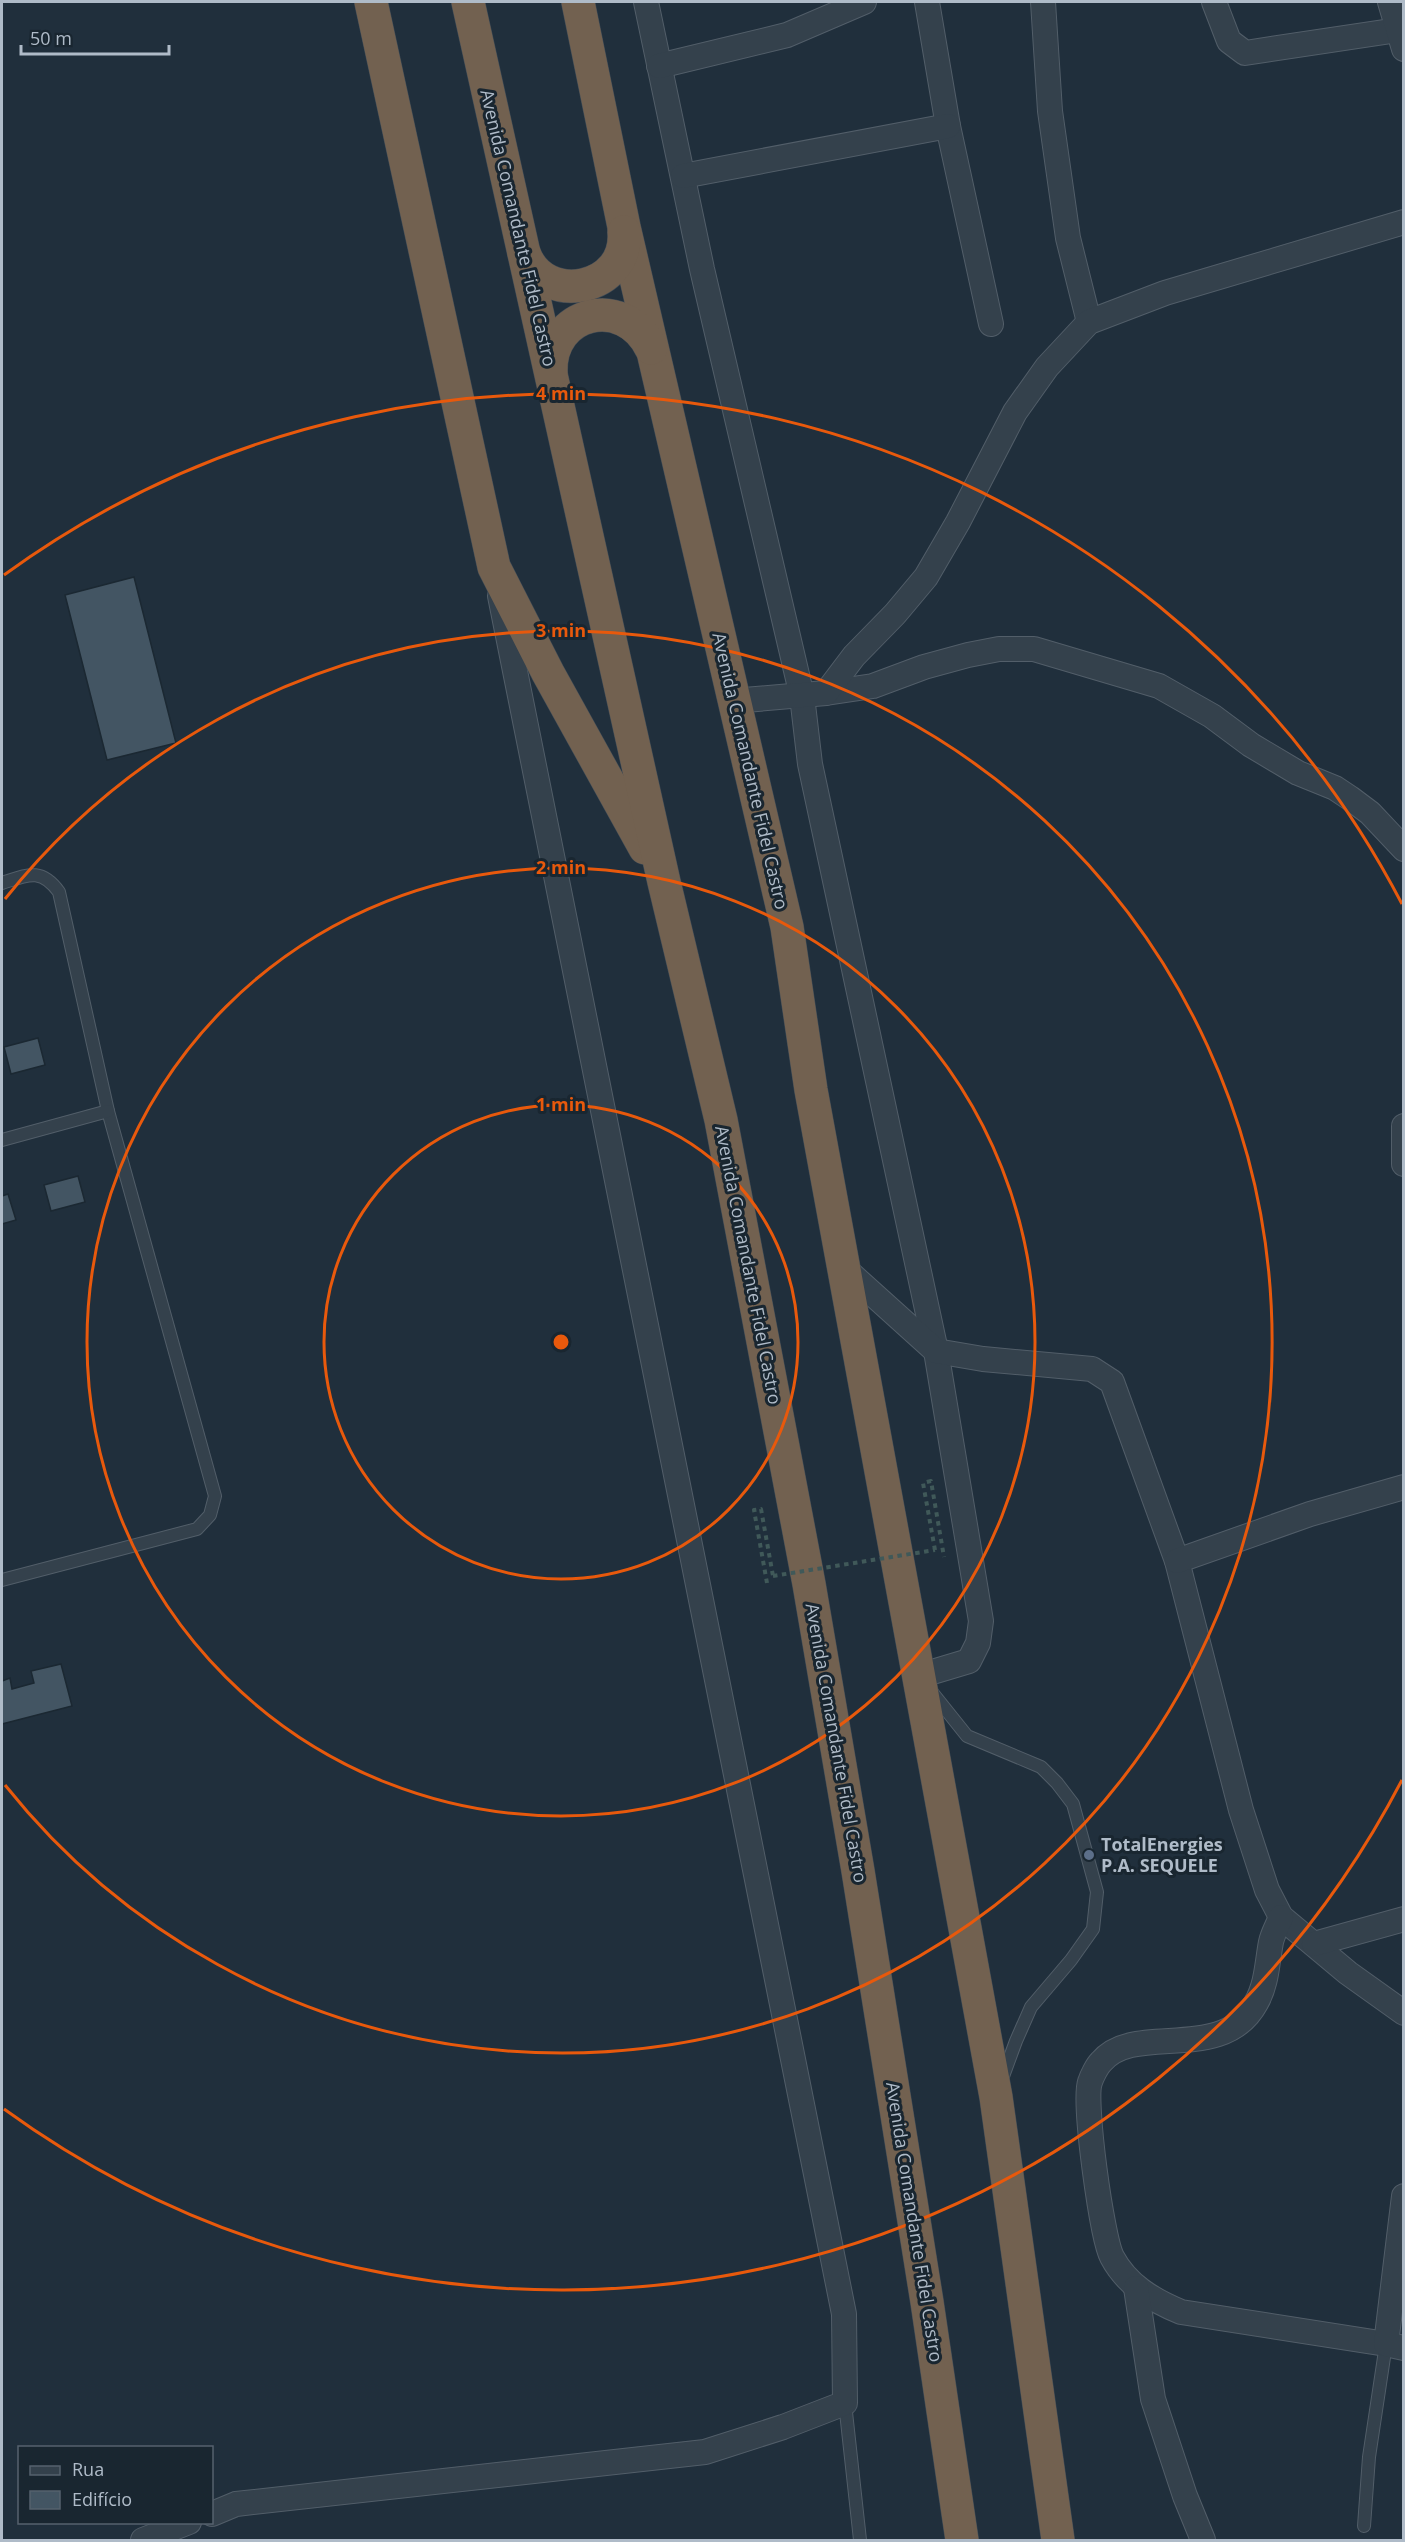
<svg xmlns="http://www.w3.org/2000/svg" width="1405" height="2542" font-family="'Open Sans',sans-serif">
	<rect width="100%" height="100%" fill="#202f3c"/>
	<!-- building -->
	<g fill="#435563" stroke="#1b2832" stroke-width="1.5">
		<polygon points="134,577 176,743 107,760 65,595"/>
		<polygon points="38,1038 45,1065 11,1074 4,1047"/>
		<polygon points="78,1176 85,1202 51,1211 44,1185"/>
		<polygon points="8,1194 16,1220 2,1224 2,1196"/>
		<polygon points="61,1664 72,1706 2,1724 2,1681 10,1678 12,1689 34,1683 31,1671"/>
	</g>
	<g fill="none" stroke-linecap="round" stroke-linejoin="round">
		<!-- service casing -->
		<g stroke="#525e69" stroke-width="14">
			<g id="service">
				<path d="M2,883C27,875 41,867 59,892L108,1111L215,1496L210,1515L197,1529L2,1580"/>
				<polyline points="2,1140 108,1111"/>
				<polyline points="931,1691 967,1736 1041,1767 1057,1783 1073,1804 1097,1892 1093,1929 1071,1960 1031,2007 1016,2041 1002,2079"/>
				<polyline points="845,2403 860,2540"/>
				<polyline points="1364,2526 1369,2457 1386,2344"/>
			</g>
		</g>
		<!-- minor casing -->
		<g stroke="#525e69" stroke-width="26">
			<g id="minor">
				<polyline points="646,2 702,269 802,696 810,764 936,1351 981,1621 978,1643 969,1661 919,1676"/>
				<polyline points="927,2 948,126 991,324"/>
				<polyline points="1043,2 1050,111 1068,238 1089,322"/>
				<polyline points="1214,2 1229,41 1245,53 1404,29"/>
				<polyline points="1390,2 1404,49"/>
				<polyline points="659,66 787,35 864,2"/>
				<polyline points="683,176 948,126"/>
				<polyline points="826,693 873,686 924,667 968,655 999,649 1034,649 1159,686 1212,716 1251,745 1298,773 1335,788 1350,798 1370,813 1404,849"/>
				<polyline points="733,701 826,693 854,656 895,614 926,577 958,522 1015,412 1047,367 1089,322 1165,293 1404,222"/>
				<polyline points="1404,1126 1404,1164"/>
				<polyline points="844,1268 936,1351 983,1359 1092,1369 1112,1382 1177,1561 1241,1810 1267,1890 1281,1917 1348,1973 1404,2013"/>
				<polyline points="1177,1561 1310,1514 1404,1487"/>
				<path d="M1281,1917C1278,1925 1273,1933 1271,1942C1267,1963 1267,1984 1256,2003C1222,2065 1135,2021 1101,2062C1097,2066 1092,2076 1090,2082C1083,2101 1102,2238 1112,2257C1127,2285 1152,2300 1181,2312L1386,2344"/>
				<polyline points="1314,1944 1404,1919"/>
				<polyline points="1404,2196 1386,2344 1404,2348"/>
				<polyline points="1136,2288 1153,2399 1185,2496 1203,2540"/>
				<polyline points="212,2514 236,2504 705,2452 783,2427 845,2403 844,2314 500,596"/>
				<polyline points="143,2540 189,2522"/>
			</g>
		</g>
		<!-- motorway casing -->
		<g stroke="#3f4b56" stroke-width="34">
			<g id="motorway">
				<polyline points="371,2 494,567 548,673 645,848"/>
				<polyline points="468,2 664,882 721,1120 809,1584 858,1871 927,2302 962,2540"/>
				<polyline points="578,2 624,227 787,927 811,1090 996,2097 1058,2540"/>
				<path d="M524,253C544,308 629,290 624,232"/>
				<path d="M551,372C549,311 624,293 651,348"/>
			</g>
		</g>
		<!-- path -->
		<g stroke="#405959" stroke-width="4" stroke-dasharray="4.5 4.5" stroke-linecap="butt">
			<polyline points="935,1550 923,1483 931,1481 944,1557"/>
			<polyline points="767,1583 754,1510 761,1509 773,1576"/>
		</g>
		<!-- service -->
		<use href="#service" stroke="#34414c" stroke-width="12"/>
		<!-- minor -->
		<use href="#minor" stroke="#34414c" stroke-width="24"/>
		<!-- motorway -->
		<use href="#motorway" stroke="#726150" stroke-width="33"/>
		<!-- path-bridge -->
		<polyline stroke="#405959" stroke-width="4" stroke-dasharray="4.5 4.5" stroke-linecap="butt" points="773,1576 935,1550"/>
	</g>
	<!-- distance rings -->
	<g fill="none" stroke="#e8590c" stroke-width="3">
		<circle cx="561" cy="1342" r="237"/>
		<circle cx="561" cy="1342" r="474"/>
		<path d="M5 899A711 711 0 1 1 5 1785"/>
		<path d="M1402 1780A948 948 0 0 1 4 2109M4 575A948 948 0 0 1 1402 904"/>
	</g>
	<!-- markers -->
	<circle fill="#5c6f8a" stroke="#192630" stroke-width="2" cx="1089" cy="1855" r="6"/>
	<g text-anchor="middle" stroke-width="6" stroke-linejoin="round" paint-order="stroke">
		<!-- street labels -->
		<g font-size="18" fill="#afbbc8" stroke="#192630">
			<text transform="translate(518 228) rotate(77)" y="6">Avenida Comandante Fidel Castro</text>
			<text transform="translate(750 771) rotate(77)" y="6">Avenida Comandante Fidel Castro</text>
			<text transform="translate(748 1265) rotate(79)" y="6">Avenida Comandante Fidel Castro</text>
			<text transform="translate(836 1743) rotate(80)" y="6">Avenida Comandante Fidel Castro</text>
			<text transform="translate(914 2222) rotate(81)" y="6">Avenida Comandante Fidel Castro</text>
		</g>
		<!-- poi labels -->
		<g font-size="18" font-weight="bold" fill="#afbbc8" stroke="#192630" text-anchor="start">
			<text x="1101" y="1851">TotalEnergies<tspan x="1101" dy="21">P.A. SEQUELE</tspan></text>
		</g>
	</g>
	<circle cx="561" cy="1342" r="9" fill="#e8590c" stroke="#192630" stroke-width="3"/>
	<g font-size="18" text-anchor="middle" font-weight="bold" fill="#e8590c" stroke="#192630" stroke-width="6" stroke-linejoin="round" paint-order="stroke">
		<text x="561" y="400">4 min</text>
		<text x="561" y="637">3 min</text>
		<text x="561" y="874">2 min</text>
		<text x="561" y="1111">1 min</text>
	</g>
	<!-- border -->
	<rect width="1405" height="2542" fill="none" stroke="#afbbc8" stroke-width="6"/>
	<!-- legend -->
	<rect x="18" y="2446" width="195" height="78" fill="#192630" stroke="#55626d" stroke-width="1.5"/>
	<rect x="30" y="2466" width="30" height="9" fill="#34414c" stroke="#55626d" stroke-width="1.5"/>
	<text x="72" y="2476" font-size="18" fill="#afbbc8">Rua</text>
	<rect x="30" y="2491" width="30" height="18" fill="#435563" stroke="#55626d" stroke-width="1.5"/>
	<text x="72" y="2506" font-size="18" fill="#afbbc8">Edifício</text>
	<!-- scale -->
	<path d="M21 45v9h148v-9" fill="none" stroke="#afbbc8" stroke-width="3"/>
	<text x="30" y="45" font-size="18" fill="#afbbc8" stroke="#192630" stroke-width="4.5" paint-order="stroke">50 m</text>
</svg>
